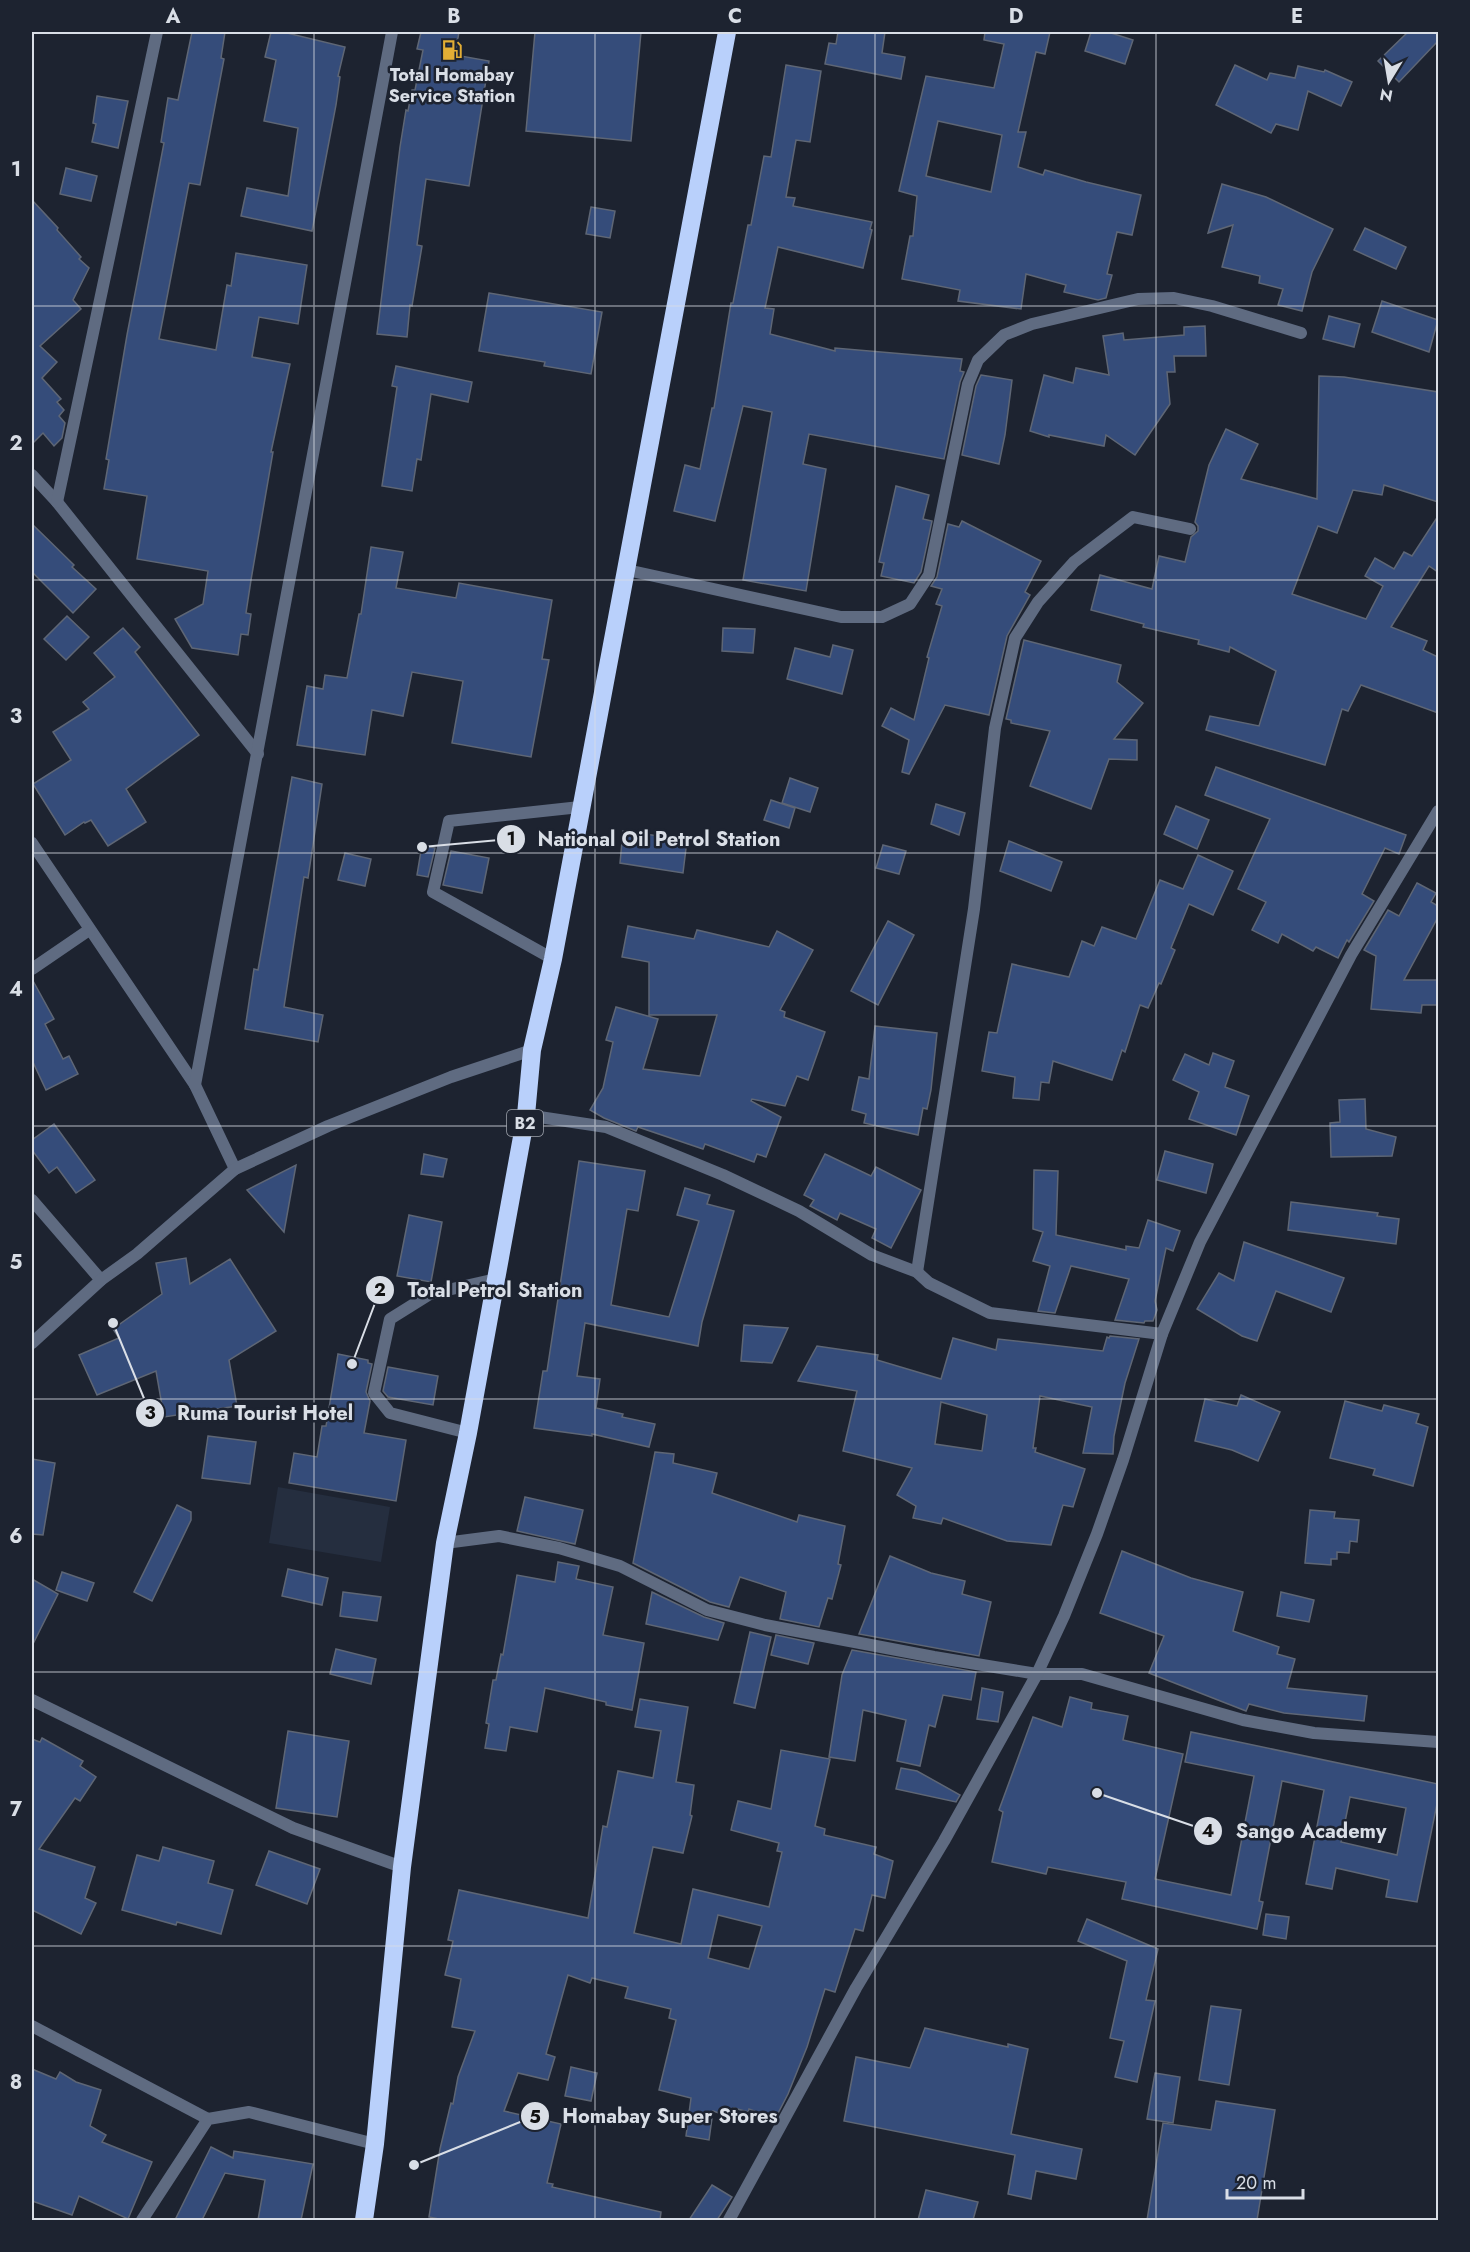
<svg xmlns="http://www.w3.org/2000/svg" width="1470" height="2252" font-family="Jost,sans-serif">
	<rect width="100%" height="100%" fill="#1d2330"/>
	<!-- built -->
	<polygon fill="#252e3f" points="278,1487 390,1507 381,1562 269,1543"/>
	<!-- building -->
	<g fill="#354c7a" stroke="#5e6675" stroke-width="1.5" fill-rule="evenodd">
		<polygon points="192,32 225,32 221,58 224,59 200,185 189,183 159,339 216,350 227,285 231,286 236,253 307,265 298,324 259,317 252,357 290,364 271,452 273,452 251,580 246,613 251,614 248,635 241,634 238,655 192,648 175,619 203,604 208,571 137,559 147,496 104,489 109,460 106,459 127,335 164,143 161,142 168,98 178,100"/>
		<polygon points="271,32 283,32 345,47 338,76 340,77 336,105 312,231 241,216 247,188 288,196 298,128 264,121 276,60 265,57"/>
		<polygon points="421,32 459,32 455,55 489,61 469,186 426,179 417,245 422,246 412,306 410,305 407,337 377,334 400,147 406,110 408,111 412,90 415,90 423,50 417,49"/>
		<polygon points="535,32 641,32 631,141 526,131"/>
		<polygon points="838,32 885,32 882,53 905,57 901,79 825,64 829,43 836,44"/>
		<path d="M985,32H1050L1045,54L1036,52L1018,132H1026L1018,167L1043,175L1045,170L1086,182L1141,195L1132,235L1117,232L1107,274L1112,275L1106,298L1098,300L1064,292L1066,285L1026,274L1021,309L958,301L960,290L902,279L910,236H913L917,196L899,191L926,76L994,88L1004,44L984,40ZM938,121L1002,135L991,192L926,176Z"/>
		<polygon points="1091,32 1108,32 1133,40 1125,64 1085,51"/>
		<polygon points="1408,32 1438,32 1438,41 1399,82 1378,61"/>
		<polygon points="786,65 821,71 810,142 796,140 786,197 795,198 793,206 872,222 870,229 872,230 863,268 778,247 765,308 774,309 770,334 835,351 835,348 962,359 960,371 964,372 960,382 944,459 809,434 803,464 826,469 806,591 743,580 772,412 743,406 715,521 674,511 685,465 700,469 712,408 714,408 731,303 733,303 748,225 751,225 764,156 771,157"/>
		<polygon points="1235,65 1267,80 1270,73 1295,78 1298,66 1324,72 1325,70 1352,82 1341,106 1308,91 1298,130 1276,124 1271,133 1216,105"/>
		<polygon points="97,96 128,101 118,148 92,142 96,124 93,123"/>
		<polygon points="66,168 97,176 91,201 60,194"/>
		<polygon points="1222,184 1266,197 1333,229 1312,272 1302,311 1278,305 1283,289 1259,283 1260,276 1222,267 1233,225 1208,233"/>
		<polygon points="32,200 58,228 57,230 81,257 79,259 89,268 73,300 81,309 40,346 57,362 42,378 61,399 57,402 64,410 59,416 65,423 62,438 54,446 43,433 32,444"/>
		<polygon points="591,207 615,211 610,238 586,234"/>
		<polygon points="1365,228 1406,247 1396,269 1354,250"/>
		<polygon points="489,293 602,312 591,374 544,366 545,362 479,351"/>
		<polygon points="1382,301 1438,320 1429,352 1372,332"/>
		<polygon points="1329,316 1360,324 1354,347 1323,339"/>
		<polygon points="1205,326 1206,356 1174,356 1175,372 1167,372 1170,404 1135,455 1106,435 1104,446 1049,435 1049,437 1030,431 1044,375 1073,383 1076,368 1109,375 1103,336 1123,333 1124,340 1184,335 1184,327"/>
		<polygon points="396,366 472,382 468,402 431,394 421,460 417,459 412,491 382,486 397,387 392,386"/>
		<polygon points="981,375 1012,380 1005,435 999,464 962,455 976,386"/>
		<polygon points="1319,376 1344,377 1438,392 1438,502 1384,485 1382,495 1353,490 1337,533 1318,526 1292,594 1366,619 1383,586 1365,576 1375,558 1394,569 1404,552 1412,556 1438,516 1438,572 1429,566 1391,627 1427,641 1423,650 1438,657 1438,713 1361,685 1348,711 1342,709 1325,765 1206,730 1210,716 1259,726 1276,671 1230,647 1229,652 1198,644 1199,640 1143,627 1144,624 1091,610 1100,575 1152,589 1159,556 1185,562 1191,537 1198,531 1198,526 1195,522 1209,465 1226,429 1258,444 1241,479 1317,499"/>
		<polygon points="896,486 929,495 923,519 932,521 921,572 914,583 881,576 884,563 879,562"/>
		<polygon points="962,521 1041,561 1025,592 1030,595 1007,636 989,715 945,705 909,774 902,772 909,740 882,726 891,708 914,720 929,658 927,657 942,606 936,604 942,589 931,586 937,577 948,524 959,527"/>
		<polygon points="32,524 74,565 72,567 96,589 73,613 32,572"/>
		<polygon points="371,547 403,552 396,588 456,598 459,583 552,600 542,659 549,660 531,757 452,743 463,681 412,672 403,716 372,710 365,755 297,745 307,686 323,689 325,675 347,678 359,614 361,614"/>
		<polygon points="67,616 89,637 66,660 44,639"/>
		<polygon points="123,628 140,647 135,652 199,735 126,789 146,822 108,846 91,820 85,823 84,822 65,835 33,784 71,760 53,732 89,709 83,702 115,677 94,653"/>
		<polygon points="723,628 755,629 753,653 722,651"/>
		<polygon points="1024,640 1121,665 1117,682 1143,703 1114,739 1137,740 1137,760 1109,759 1091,809 1030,786 1050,731 1011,723 1011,720 1006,719"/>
		<polygon points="833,645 853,650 842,694 787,679 795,648 830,657"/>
		<polygon points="1216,767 1406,835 1399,854 1385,848 1362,894 1374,901 1349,942 1347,940 1338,958 1316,947 1313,951 1282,934 1278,943 1252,930 1266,902 1238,889 1270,819 1205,795"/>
		<polygon points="292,777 322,784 308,878 304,877 284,1007 323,1015 318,1042 245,1029 254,969 258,970"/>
		<polygon points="790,778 818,788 810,812 782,803"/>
		<polygon points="771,800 795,808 789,828 764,820"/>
		<polygon points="936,804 965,813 959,835 931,824"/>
		<polygon points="1176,806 1209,820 1197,849 1164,834"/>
		<polygon points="623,831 687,840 683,873 620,863"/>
		<polygon points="1009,841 1062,862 1051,891 1000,871"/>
		<polygon points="422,845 435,848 428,877 417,875"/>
		<polygon points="883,845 906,851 899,874 876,868"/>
		<polygon points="451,851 489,858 482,893 443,885"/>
		<polygon points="345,853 371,859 365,886 338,880"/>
		<polygon points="1198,855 1233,871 1213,915 1189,904 1171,948 1175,950 1161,984 1159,983 1148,1008 1140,1005 1125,1052 1122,1050 1112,1080 1053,1061 1049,1083 1041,1082 1039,1100 1013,1098 1015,1077 982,1071 989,1032 997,1033 1012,964 1069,977 1082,941 1094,946 1102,927 1136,939 1160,880 1183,889"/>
		<polygon points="1417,883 1436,893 1431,902 1438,906 1438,917 1404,980 1438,980 1438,1005 1422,1005 1421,1013 1371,1009 1376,956 1364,950 1388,910 1399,916"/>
		<polygon points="888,921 914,935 878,1005 851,991"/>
		<polygon points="628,926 694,939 697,930 769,947 777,931 813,950 780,1010 785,1012 784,1017 825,1032 808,1080 797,1076 785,1106 752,1099 751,1101 781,1117 766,1157 757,1154 754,1162 705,1144 703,1149 638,1127 636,1131 604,1118 590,1110 603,1088 613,1042 606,1040 616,1007 658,1019 643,1069 700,1076 717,1015 649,1015 649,962 622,957"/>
		<polygon points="32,979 54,1019 45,1024 63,1059 69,1056 78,1074 46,1090 32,1060"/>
		<polygon points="875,1026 937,1033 931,1090 927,1109 923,1108 918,1135 864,1123 866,1114 852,1110 859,1077 869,1079"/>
		<polygon points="1213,1053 1234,1061 1225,1087 1249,1096 1236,1135 1189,1119 1199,1092 1173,1080 1185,1054 1209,1065"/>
		<polygon points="1365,1099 1366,1129 1396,1137 1392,1156 1331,1157 1330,1123 1340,1122 1339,1100"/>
		<polygon points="54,1124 95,1180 76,1193 57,1167 49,1173 32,1150 32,1140"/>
		<polygon points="1165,1151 1213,1164 1206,1193 1157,1180"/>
		<polygon points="424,1154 447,1159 443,1177 421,1174"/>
		<polygon points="825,1154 871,1176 876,1167 921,1190 891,1248 872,1238 876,1229 840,1213 837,1220 810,1206 814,1200 804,1195"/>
		<polygon points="579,1161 645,1171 638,1211 627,1209 611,1305 669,1317 699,1221 677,1215 685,1188 710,1195 707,1204 734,1211 702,1322 698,1346 585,1323 577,1376 600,1379 596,1408 623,1414 622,1417 655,1424 649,1447 592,1434 592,1436 534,1428 543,1371 547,1371"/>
		<polygon points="296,1165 284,1232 247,1190"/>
		<polygon points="1034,1170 1058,1171 1056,1235 1126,1250 1126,1246 1139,1248 1148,1220 1180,1231 1173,1251 1166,1248 1155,1301 1157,1310 1153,1321 1145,1321 1144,1323 1115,1320 1129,1279 1071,1266 1055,1313 1038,1311 1050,1266 1033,1261 1043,1232 1033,1229"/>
		<polygon points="1291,1202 1378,1213 1377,1216 1399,1219 1396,1244 1288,1230"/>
		<polygon points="409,1215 442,1222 431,1282 397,1276"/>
		<polygon points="1244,1242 1344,1278 1331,1312 1276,1291 1257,1341 1242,1336 1197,1309 1219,1273 1234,1281"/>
		<polygon points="186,1258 190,1284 230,1259 276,1331 229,1360 237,1406 164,1417 156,1371 97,1395 79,1355 119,1338 113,1329 162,1294 156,1263"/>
		<polygon points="744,1325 788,1328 772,1363 741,1361"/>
		<path d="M1110,1336L1139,1339L1125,1383L1114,1436L1113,1454L1083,1453L1092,1407L1040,1396L1033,1448H1036L1035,1452L1085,1469L1073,1507L1063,1505L1051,1545L1007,1541L943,1518L941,1524L913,1518L916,1506L897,1495L912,1468L843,1451L857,1391L798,1381L817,1346L878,1355L877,1360L941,1379L953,1338L996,1350L998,1339L1103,1351L1107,1337L1109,1338ZM941,1402L987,1415L982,1451L935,1444Z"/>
		<polygon points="338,1354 368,1360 368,1363 372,1364 366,1392 370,1401 364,1433 406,1440 396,1501 289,1483 294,1453 317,1457 322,1426 326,1426"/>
		<polygon points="388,1367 438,1376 433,1405 388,1397 383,1391"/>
		<polygon points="1241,1395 1280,1412 1258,1461 1232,1450 1195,1441 1205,1399 1237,1406"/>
		<polygon points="1345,1401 1382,1411 1384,1405 1419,1414 1416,1423 1428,1427 1413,1486 1373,1475 1375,1469 1330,1458"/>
		<polygon points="208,1436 256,1442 250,1484 202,1478"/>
		<polygon points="655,1452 674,1454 673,1463 717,1473 712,1493 797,1522 799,1515 845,1526 838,1564 841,1565 832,1599 828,1598 819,1627 780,1619 786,1592 740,1577 729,1607 710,1602 633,1563"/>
		<polygon points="32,1459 55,1463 43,1535 32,1534"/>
		<polygon points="525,1497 583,1510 575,1544 517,1531"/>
		<polygon points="177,1505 191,1512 191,1520 152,1601 134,1592"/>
		<polygon points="1310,1510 1335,1512 1334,1518 1359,1520 1357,1542 1350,1541 1349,1553 1337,1552 1337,1559 1331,1559 1331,1565 1305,1563"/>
		<polygon points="1122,1551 1191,1578 1243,1592 1233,1631 1279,1647 1277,1654 1295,1659 1287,1688 1367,1696 1364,1721 1284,1713 1249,1704 1246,1711 1149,1673 1164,1636 1100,1613"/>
		<polygon points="890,1556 931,1573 965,1581 962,1594 991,1602 979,1656 859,1634"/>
		<polygon points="558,1562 579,1566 576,1579 613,1587 603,1635 644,1643 632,1710 606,1705 606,1702 545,1688 537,1732 510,1727 506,1751 485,1748 489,1724 486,1723 493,1680 496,1680 501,1654 503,1655 517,1575 555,1582"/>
		<polygon points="288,1569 328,1578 322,1605 282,1596"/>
		<polygon points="62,1572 94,1583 87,1601 56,1590"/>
		<polygon points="32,1579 58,1594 32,1646"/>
		<polygon points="343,1592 381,1597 377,1621 340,1616"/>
		<polygon points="652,1592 704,1617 724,1623 718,1640 646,1624"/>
		<polygon points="1281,1592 1314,1600 1309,1622 1277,1616"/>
		<polygon points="750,1632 771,1637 755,1708 734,1703"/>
		<polygon points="776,1635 814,1643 808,1664 771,1655"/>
		<polygon points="336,1649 376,1659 371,1684 330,1674"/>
		<polygon points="852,1650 976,1672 971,1700 943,1695 935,1727 929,1725 920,1766 897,1761 906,1720 863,1710 855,1761 829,1757 842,1675"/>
		<polygon points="982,1688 1003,1692 998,1722 977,1719"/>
		<path d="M1070,1697L1092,1703L1091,1709L1128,1716L1123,1740L1183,1754L1155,1879L1231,1895L1254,1776L1185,1762L1191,1732L1438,1784V1799L1417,1902L1386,1897L1389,1880L1336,1868L1332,1889L1306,1884L1324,1790L1282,1781L1259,1901L1263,1902L1257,1929L1122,1899L1126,1882L1048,1867L1046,1874L992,1862L1003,1812L999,1810L1033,1717L1062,1727ZM1350,1797L1406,1808L1397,1855L1341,1842Z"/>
		<path d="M640,1699L688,1707L676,1782L694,1785L690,1815L692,1816L683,1853L653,1847L634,1933L681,1944L693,1889L769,1907L782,1852L777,1851L779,1843L731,1830L738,1801L771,1809L781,1750L830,1759L815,1826L825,1829L824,1835L876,1847L874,1854L893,1861L885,1898L872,1895L863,1931L855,1929L835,1992L825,1989L807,2047L788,2094L775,2119L749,2109L748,2112L734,2108L731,2117L713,2111L709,2140L686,2136L691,2098L659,2090L676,2020L669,2018L671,2009L625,1998L628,1987L592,1978L590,1983L568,1975L546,2054L555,2057L548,2080L518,2073L504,2111L561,2124L547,2183L553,2184L552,2187L661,2212L660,2220H444L429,2217L440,2149L451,2103L453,2104L458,2077L475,2031L452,2027L461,1979L445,1975L453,1941L448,1940L459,1890L588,1918L603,1826L607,1827L618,1771L653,1778L661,1731L635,1727ZM718,1915L762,1926L749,1969L708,1958Z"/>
		<polygon points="288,1731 349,1741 337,1817 276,1808"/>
		<polygon points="42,1738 83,1761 80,1766 96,1777 80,1801 75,1798 39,1849 95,1867 85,1898 96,1903 81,1934 32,1910 32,1739 40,1742"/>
		<polygon points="901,1768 917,1771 960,1795 956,1802 896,1789"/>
		<polygon points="163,1847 214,1861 208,1883 233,1890 221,1934 177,1922 176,1925 122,1910 137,1855 159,1861"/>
		<polygon points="269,1851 320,1869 307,1904 256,1885"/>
		<polygon points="1266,1914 1289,1917 1286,1939 1263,1935"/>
		<polygon points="1087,1919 1158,1949 1146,2000 1155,2001 1137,2082 1115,2077 1124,2041 1110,2038 1127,1961 1078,1941"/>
		<polygon points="1211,2006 1241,2010 1229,2085 1199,2080"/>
		<polygon points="925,2028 1008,2047 1008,2044 1028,2049 1011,2134 1082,2149 1076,2179 1036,2171 1031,2199 1008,2194 1015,2155 844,2121 856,2057 910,2068"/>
		<polygon points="571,2067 597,2073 591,2101 565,2096"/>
		<polygon points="32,2069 56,2079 60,2072 76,2082 101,2090 90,2126 106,2135 102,2142 152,2162 128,2219 79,2196 72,2215 32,2201"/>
		<polygon points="1155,2073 1180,2077 1173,2123 1147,2119"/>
		<polygon points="1216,2101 1275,2110 1257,2220 1147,2220 1163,2123 1211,2130"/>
		<polygon points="211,2147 233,2158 234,2151 313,2164 301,2220 258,2220 265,2180 225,2173 202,2220 175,2220"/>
		<polygon points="712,2185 732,2197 717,2220 689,2220"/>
		<polygon points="926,2190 978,2202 973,2220 918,2220"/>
	</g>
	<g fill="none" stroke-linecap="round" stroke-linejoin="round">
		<!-- lane -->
		<g stroke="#5f6b81" stroke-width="12">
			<polyline points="553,959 433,892 449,821 580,807"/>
			<polyline points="468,1433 390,1413 374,1393 390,1319 430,1294 496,1279"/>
		</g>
		<!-- street -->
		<g stroke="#5f6b81" stroke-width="12">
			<polyline points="32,475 57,502 258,754"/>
			<polyline points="57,502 157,32"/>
			<polyline points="627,570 841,617 882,617 910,604 929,575 968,384 978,360 1004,335 1032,324 1138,299 1174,298 1212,306 1301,333"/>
			<polyline points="32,843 195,1085 235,1169"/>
			<polyline points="32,969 89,930"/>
			<polyline points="195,1085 392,32"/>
			<polyline points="526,1115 606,1127 723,1175 799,1211 872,1255 917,1272 929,1283 990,1313 1162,1334"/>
			<polyline points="32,1200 101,1280"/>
			<polyline points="917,1272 974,909 995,728 1015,638 1038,602 1074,562 1133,517 1190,529"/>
			<polyline points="32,1343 101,1280 137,1254 235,1169 328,1126 451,1077 532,1050"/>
			<polyline points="445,1543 499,1536 559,1548 620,1566 707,1610 765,1625 934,1657 1037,1674 1082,1674 1243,1720 1314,1733 1438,1742"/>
			<polyline points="32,1700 293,1828 402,1867"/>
			<polyline points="32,2026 208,2119"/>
			<polyline points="142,2220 208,2119 249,2112 375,2144"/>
			<polyline points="729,2220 856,1988 944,1841 1037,1674 1064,1616 1097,1534 1123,1460 1162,1334 1200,1242 1351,955 1438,811"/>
		</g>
		<!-- highway -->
		<polyline stroke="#b9d0fb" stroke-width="18" points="364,2220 375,2144 402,1867 445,1543 468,1433 526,1115 532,1050 553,959 727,32"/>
	</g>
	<!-- grid -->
	<path fill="none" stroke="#d9dee6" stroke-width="1.5" stroke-opacity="0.55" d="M314,32V2220M595,32V2220M875,32V2220M1156,32V2220M32,306H1438M32,580H1438M32,853H1438M32,1126H1438M32,1399H1438M32,1672H1438M32,1946H1438"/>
	<!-- icons -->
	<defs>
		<g id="fuel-bare" transform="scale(1.62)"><path d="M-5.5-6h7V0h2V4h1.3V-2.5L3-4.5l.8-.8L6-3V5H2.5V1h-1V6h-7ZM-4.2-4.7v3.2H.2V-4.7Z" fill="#e3ae35" stroke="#1d2330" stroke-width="2.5" paint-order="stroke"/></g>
	</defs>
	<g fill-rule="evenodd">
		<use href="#fuel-bare" x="452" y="50"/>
	</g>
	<g text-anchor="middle" stroke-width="5" stroke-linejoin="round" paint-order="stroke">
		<!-- shield labels -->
		<rect fill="#1d2330" stroke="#a1a6af" stroke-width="1.5" x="507" y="1110" width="36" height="26" rx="4.5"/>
		<g font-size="16" font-weight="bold" fill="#d9dee6">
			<text x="525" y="1129">B2</text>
		</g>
		<!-- poi labels -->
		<g font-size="18" font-weight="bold" fill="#d9dee6" stroke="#1d2330">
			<text x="452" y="81">Total Homabay<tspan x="452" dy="21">Service Station</tspan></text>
		</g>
	</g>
	<!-- callouts -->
	<path fill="none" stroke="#d9dee6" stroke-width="2" d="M422 847L511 839M352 1364L380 1290M113 1323L150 1413M1097 1793L1208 1831M414 2165L535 2116"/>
	<g fill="#d9dee6" stroke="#1d2330" stroke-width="2">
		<circle cx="422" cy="847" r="6"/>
		<circle cx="352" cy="1364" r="6"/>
		<circle cx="113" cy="1323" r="6"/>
		<circle cx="1097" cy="1793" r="6"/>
		<circle cx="414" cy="2165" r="6"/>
		<circle cx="511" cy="839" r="15"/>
		<circle cx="380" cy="1290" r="15"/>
		<circle cx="150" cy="1413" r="15"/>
		<circle cx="1208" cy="1831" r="15"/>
		<circle cx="535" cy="2116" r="15"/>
	</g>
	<g font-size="18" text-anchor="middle" font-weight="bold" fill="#111">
		<text x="511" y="845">1</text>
		<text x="380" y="1296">2</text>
		<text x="150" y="1419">3</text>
		<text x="1208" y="1837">4</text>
		<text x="535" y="2123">5</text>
	</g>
	<g font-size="20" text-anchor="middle" font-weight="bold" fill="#d9dee6" stroke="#1d2330" stroke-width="5" stroke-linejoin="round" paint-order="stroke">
		<text x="659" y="846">National Oil Petrol Station</text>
		<text x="495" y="1297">Total Petrol Station</text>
		<text x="265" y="1420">Ruma Tourist Hotel</text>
		<text x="1311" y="1838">Sango Academy</text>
		<text x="670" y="2123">Homabay Super Stores</text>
	</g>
	<!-- border -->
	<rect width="1470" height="2252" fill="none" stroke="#1d2330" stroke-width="66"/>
	<!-- north arrow -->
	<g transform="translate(1389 81) rotate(191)" stroke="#1d2330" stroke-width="4.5" paint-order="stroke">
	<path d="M0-4.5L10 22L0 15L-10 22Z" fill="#d9dee6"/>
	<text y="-9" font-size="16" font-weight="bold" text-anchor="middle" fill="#d9dee6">N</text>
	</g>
	<!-- scale -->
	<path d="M1227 2189v9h76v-9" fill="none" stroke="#d9dee6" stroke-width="3"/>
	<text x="1236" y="2189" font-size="18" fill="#d9dee6" stroke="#1d2330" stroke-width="4.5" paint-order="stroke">20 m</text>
	<rect x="33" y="33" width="1404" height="2186" fill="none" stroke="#d9dee6" stroke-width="2"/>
	<g font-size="20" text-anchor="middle" font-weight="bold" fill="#d9dee6">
		<text x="173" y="23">A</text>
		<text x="454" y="23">B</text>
		<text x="735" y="23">C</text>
		<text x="1016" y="23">D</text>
		<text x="1297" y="23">E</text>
		<text x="16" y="176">1</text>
		<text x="16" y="450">2</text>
		<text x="16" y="723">3</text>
		<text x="16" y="996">4</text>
		<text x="16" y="1269">5</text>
		<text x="16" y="1543">6</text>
		<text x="16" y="1816">7</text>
		<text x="16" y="2089">8</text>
	</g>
</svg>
